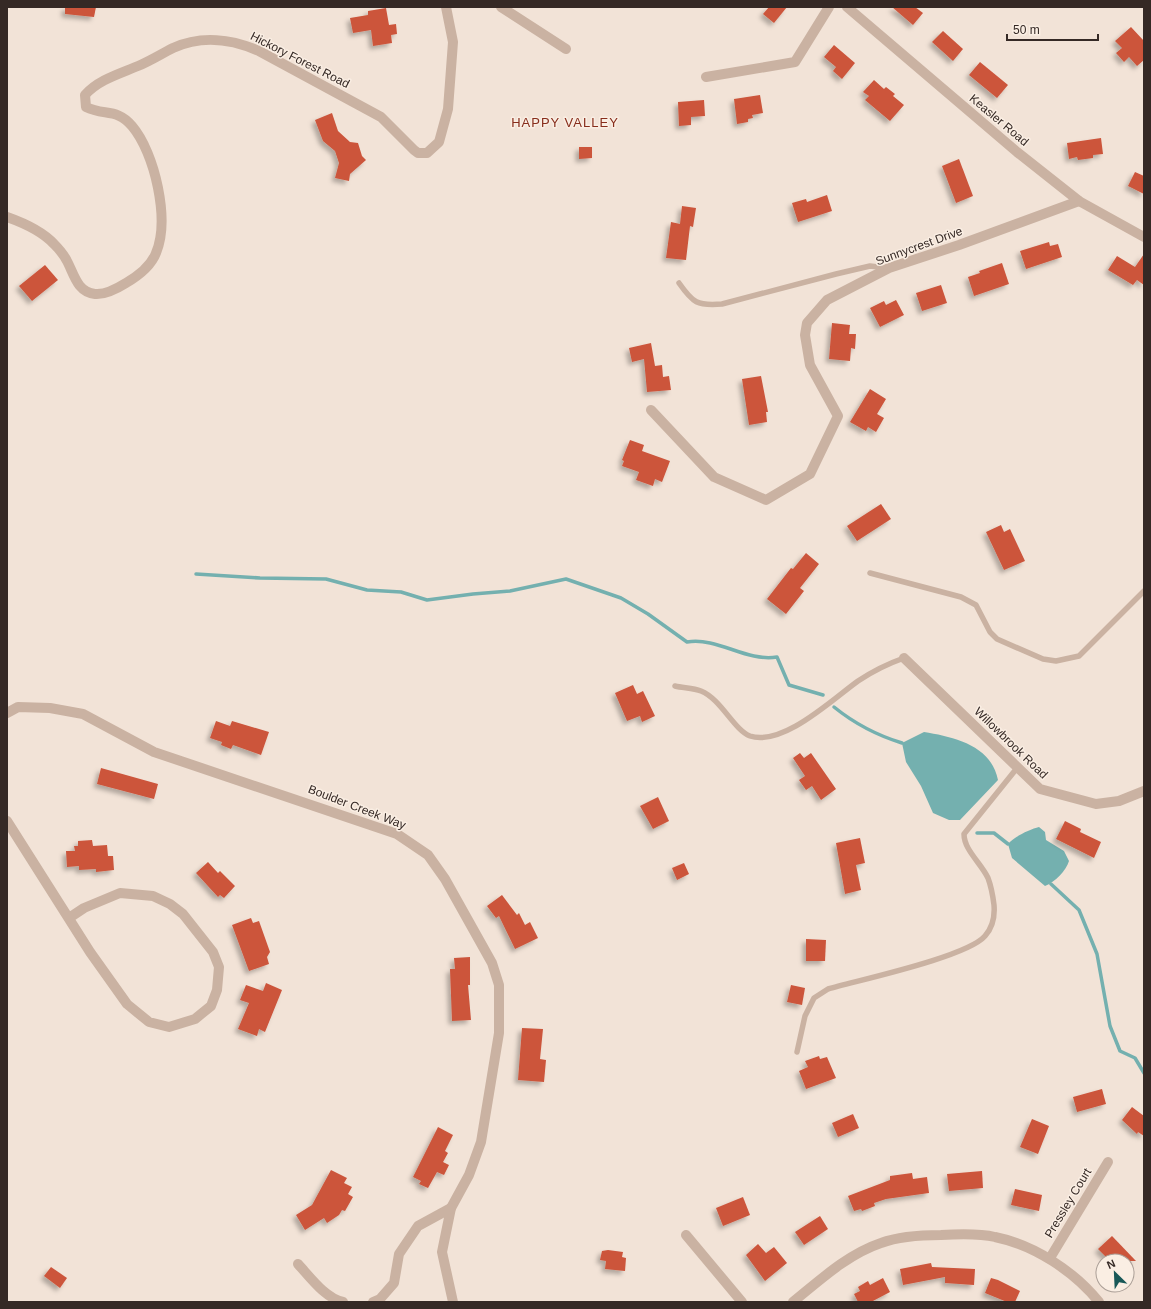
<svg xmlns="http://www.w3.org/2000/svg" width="1151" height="1309" font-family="Helvetica,sans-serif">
	<defs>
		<filter id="shadow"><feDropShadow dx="-3.5" dy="3.5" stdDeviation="2" flood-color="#0004"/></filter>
	</defs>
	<rect width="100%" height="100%" fill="#f2e3d7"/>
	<!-- water -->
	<g fill="#74b0af">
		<path d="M924,732C954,737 991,745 998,780L960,820H949L933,813L921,786L906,762L902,743Z"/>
		<path d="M1039,827L1045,832L1046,840L1064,851L1069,861C1066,871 1055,882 1045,886L1012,858L1008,844C1014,837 1030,829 1039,827Z"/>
	</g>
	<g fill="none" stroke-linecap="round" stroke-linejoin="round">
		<!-- stream -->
		<g stroke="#74b0af" stroke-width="3.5">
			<path d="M196,574L260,578L326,579L367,590L401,592L427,600L473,594L510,591L566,579L621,598L648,614L687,642C719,637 745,662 777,657L789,685L823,695"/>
			<path d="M834,707C855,724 876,735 902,743"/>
			<polyline points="977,833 994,833 1008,844"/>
			<polyline points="1051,884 1079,910 1097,954 1110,1026 1120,1051 1135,1058 1144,1073"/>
		</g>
	</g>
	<!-- building -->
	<g fill="#cc543b" filter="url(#shadow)">
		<polygon points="65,7 96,7 94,17 65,14"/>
		<polygon points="769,7 787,7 774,23 763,14"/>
		<polygon points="892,7 915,7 923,13 913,25"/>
		<polygon points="386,8 389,25 396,24 397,34 391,35 392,43 373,46 371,30 353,33 350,18 368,15 368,11"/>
		<polygon points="1131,27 1144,41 1144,60 1137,66 1129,57 1124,62 1116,53 1122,48 1115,41"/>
		<polygon points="943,31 963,49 953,61 932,42"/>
		<polygon points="834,45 855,63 842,79 833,71 836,67 824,57"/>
		<polygon points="980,62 1008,85 997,98 969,75"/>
		<polygon points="874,80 884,89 886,87 895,94 893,96 904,105 890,121 865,100 869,96 863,92"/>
		<polygon points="760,95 763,113 752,115 753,118 748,119 748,122 737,124 734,99"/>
		<polygon points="704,100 705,116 691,117 691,125 679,126 678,102"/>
		<polygon points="332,113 338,131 350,142 358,143 362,156 366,160 350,174 349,181 335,178 339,163 335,151 323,141 315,120"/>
		<polygon points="1101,138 1103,154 1093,155 1093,158 1078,160 1077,157 1069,159 1067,143"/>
		<polygon points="579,147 592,147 592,158 579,159"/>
		<polygon points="959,159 973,196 956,203 942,166"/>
		<polygon points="1135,172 1144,176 1144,194 1128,186"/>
		<polygon points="827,195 832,211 798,222 792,203 806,199 807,202"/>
		<polygon points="682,206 696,208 693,227 690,226 686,260 666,258 671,222 680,224"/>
		<polygon points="1049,242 1050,246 1058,244 1062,257 1026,269 1020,251"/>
		<polygon points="1144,254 1144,285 1137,280 1133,285 1108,270 1117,256 1135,267"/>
		<polygon points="1002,263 1009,284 974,296 968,277 980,273 979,271"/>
		<polygon points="45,265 58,280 32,301 19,286"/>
		<polygon points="941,285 947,303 922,311 916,293"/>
		<polygon points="896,300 904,315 880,327 870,308 884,301 886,305"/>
		<polygon points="832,323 850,325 849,334 856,334 855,349 851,348 850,361 829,359"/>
		<polygon points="651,343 655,366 662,365 663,377 669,376 671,390 647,392 644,359 632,362 629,348"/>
		<polygon points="761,376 768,412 766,412 767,422 749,425 742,379"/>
		<polygon points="870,389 886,399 877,414 884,418 876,432 868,427 866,431 850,422"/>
		<polygon points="630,440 644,445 642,451 670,461 662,482 655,479 653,486 636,480 639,472 622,466 624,461 622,460"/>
		<polygon points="881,504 891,519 857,541 847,526"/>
		<polygon points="1001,525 1004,532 1010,529 1025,561 1004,570 986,532"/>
		<polygon points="806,553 819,564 800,588 804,591 786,614 767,599 791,568 793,569"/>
		<polygon points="633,685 637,694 643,691 655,716 642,722 640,716 627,721 615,693"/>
		<polygon points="216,721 230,726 232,721 269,732 261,755 233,745 231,749 221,745 222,742 210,738"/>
		<polygon points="800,753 804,758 811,753 836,789 821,800 812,786 806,790 799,780 805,776 793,758"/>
		<polygon points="101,768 158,784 154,799 97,784"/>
		<polygon points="658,797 669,821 653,829 640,806"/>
		<polygon points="1065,821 1081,829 1080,832 1101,842 1094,858 1056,839"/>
		<polygon points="860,838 865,863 856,865 861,890 845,894 836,843"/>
		<polygon points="92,840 93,846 107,845 108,856 113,856 114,870 96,872 96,869 79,870 79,866 67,867 66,851 75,851 74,846 78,846 78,841"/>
		<polygon points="208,862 218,873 220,871 235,886 224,898 220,895 218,897 196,873"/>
		<polygon points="684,863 689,874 677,880 672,868"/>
		<polygon points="502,895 517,915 519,913 525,925 530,922 538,938 515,949 499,916 496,918 487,906"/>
		<polygon points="251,918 253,923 259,921 270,952 267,957 269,964 249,971 232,925"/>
		<polygon points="806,939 826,940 825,961 806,961"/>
		<polygon points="470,957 470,985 468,985 471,1020 452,1021 450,969 455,969 454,958"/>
		<polygon points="266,983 282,990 265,1032 259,1029 257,1036 238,1029 249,1003 240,1000 246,985 263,991"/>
		<polygon points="791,985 805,988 802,1005 787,1002"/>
		<polygon points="522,1028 543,1029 540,1059 546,1060 544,1082 518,1080"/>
		<polygon points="819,1056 820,1059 827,1057 836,1078 806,1089 799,1071 808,1067 805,1061"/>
		<polygon points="1102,1089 1106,1104 1077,1112 1073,1097"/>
		<polygon points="1132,1107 1144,1116 1144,1136 1138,1132 1137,1134 1122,1120"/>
		<polygon points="853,1114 859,1128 838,1137 832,1123"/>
		<polygon points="1032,1119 1049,1126 1038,1154 1020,1147"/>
		<polygon points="438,1127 453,1135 445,1151 448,1153 443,1162 449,1165 444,1175 437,1172 428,1188 419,1184 421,1181 413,1177"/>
		<polygon points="331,1170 347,1178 344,1183 352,1187 348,1194 353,1197 345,1211 342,1210 339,1215 327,1223 324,1218 305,1230 296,1215 312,1205"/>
		<polygon points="982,1171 983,1188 949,1191 947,1174"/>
		<polygon points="912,1173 913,1179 927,1177 929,1193 886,1199 874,1203 875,1206 862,1211 861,1209 854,1211 848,1196 890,1180 890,1176"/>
		<polygon points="1015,1189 1042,1195 1039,1211 1011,1205"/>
		<polygon points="743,1197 750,1215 723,1226 716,1208"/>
		<polygon points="820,1216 828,1229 804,1245 795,1232"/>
		<polygon points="1112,1236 1136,1261 1110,1261 1098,1249"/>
		<polygon points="758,1244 766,1253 774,1247 787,1263 765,1281 746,1255"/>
		<polygon points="608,1250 623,1252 622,1257 626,1258 625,1271 605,1269 606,1261 600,1260 602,1251"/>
		<polygon points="931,1263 932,1267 975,1269 974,1285 945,1283 945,1277 903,1285 900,1269"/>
		<polygon points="51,1267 67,1278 60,1288 44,1276"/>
		<polygon points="883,1278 890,1292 871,1302 858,1302 854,1294 860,1291 858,1287 868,1281 870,1285"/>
		<polygon points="991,1278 998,1280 1020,1291 1015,1302 1007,1302 985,1293"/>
	</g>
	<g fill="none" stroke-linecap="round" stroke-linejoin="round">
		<!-- lane -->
		<g stroke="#cab2a2" stroke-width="5.5">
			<path d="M679,283C693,303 697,306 722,304L836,274L870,266L887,268"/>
			<polyline points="870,573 961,597 976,605 990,632 997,639 1043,659 1056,661 1079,656 1144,591"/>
			<path d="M675,686C683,688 693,688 701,691C721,699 734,730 750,736C783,747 834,698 858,681C873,671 887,664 904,658"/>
			<path d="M797,1052L805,1016L814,998L828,989C859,980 967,957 985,936C993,927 995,917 994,905C993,897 991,886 988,878C981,863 964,850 964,834L1017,768"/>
		</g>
		<!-- street -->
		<g stroke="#cab2a2" stroke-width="10">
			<polyline points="501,7 566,49"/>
			<polyline points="847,7 1017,152 1079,201 1144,237"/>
			<polyline points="706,77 795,62 829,7"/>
			<path d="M7,217C24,223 42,231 54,244C59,249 64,255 67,261C74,274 77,292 95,294C105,295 118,288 126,283C138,276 151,266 156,253C170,220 155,153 132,126C117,108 104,116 86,107L85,95C98,80 119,74 138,66C150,61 161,54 173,48C201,35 232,39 259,51L381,117L414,150L418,153H427L439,142L448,109L453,42L446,7"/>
			<polyline points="651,410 714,477 766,500 810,474 838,416 810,365 805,335 807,323 827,300 889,268 959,245 1079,201"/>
			<polyline points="904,658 1040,789 1096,804 1119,801 1144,791"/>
			<polyline points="7,713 18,707 50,708 83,714 154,752 397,834 428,855 445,879 492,963 499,985 499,1033 481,1142 469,1175 451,1208 442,1252 453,1302"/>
			<polyline points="7,821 90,952 127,1004 149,1022 169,1027 195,1019 211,1006 217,990 219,967 213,952 183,914 170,904 153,896 120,893 84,908 69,918"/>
			<polyline points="686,1235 742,1302"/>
			<polyline points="1050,1258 1108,1162"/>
			<path d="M298,1264C310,1277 325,1298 343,1302"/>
			<polyline points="373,1302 380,1299 394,1283 399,1254 418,1226 451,1208"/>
			<path d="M793,1302C820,1280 848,1254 881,1243C900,1236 921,1235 941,1235C958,1234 978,1233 995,1237C1034,1245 1074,1271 1099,1302"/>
		</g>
	</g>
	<g text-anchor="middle" stroke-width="3" stroke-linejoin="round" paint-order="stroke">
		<!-- street labels -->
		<g font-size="12" fill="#352925" stroke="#faeee3">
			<text transform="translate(300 60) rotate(27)" y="4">Hickory Forest Road</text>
			<text transform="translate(999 120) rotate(40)" y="4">Keasler Road</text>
			<text transform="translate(919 246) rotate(-20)" y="4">Sunnycrest Drive</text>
			<text transform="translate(1011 743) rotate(44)" y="4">Willowbrook Road</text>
			<text transform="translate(357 807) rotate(21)" y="4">Boulder Creek Way</text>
			<text transform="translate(1068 1203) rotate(-59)" y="4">Pressley Court</text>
		</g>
		<!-- neighbourhood labels -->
		<g font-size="13" letter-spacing="1" fill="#872d1b" stroke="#faeee3">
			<text x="565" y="127">HAPPY VALLEY</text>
		</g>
	</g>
	<!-- border -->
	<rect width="1151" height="1309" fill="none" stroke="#352925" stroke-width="16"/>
	<!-- north arrow -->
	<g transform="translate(1115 1273) rotate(336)"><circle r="19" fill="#faeee3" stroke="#ab9f97"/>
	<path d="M0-3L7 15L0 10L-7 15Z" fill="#195857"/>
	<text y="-6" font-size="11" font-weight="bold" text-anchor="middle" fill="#352925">N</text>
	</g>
	<!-- scale -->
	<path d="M1007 34v6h91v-6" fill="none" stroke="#352925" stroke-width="2"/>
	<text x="1013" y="34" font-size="12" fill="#352925" stroke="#faeee3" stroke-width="3" paint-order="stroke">50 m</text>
</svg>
